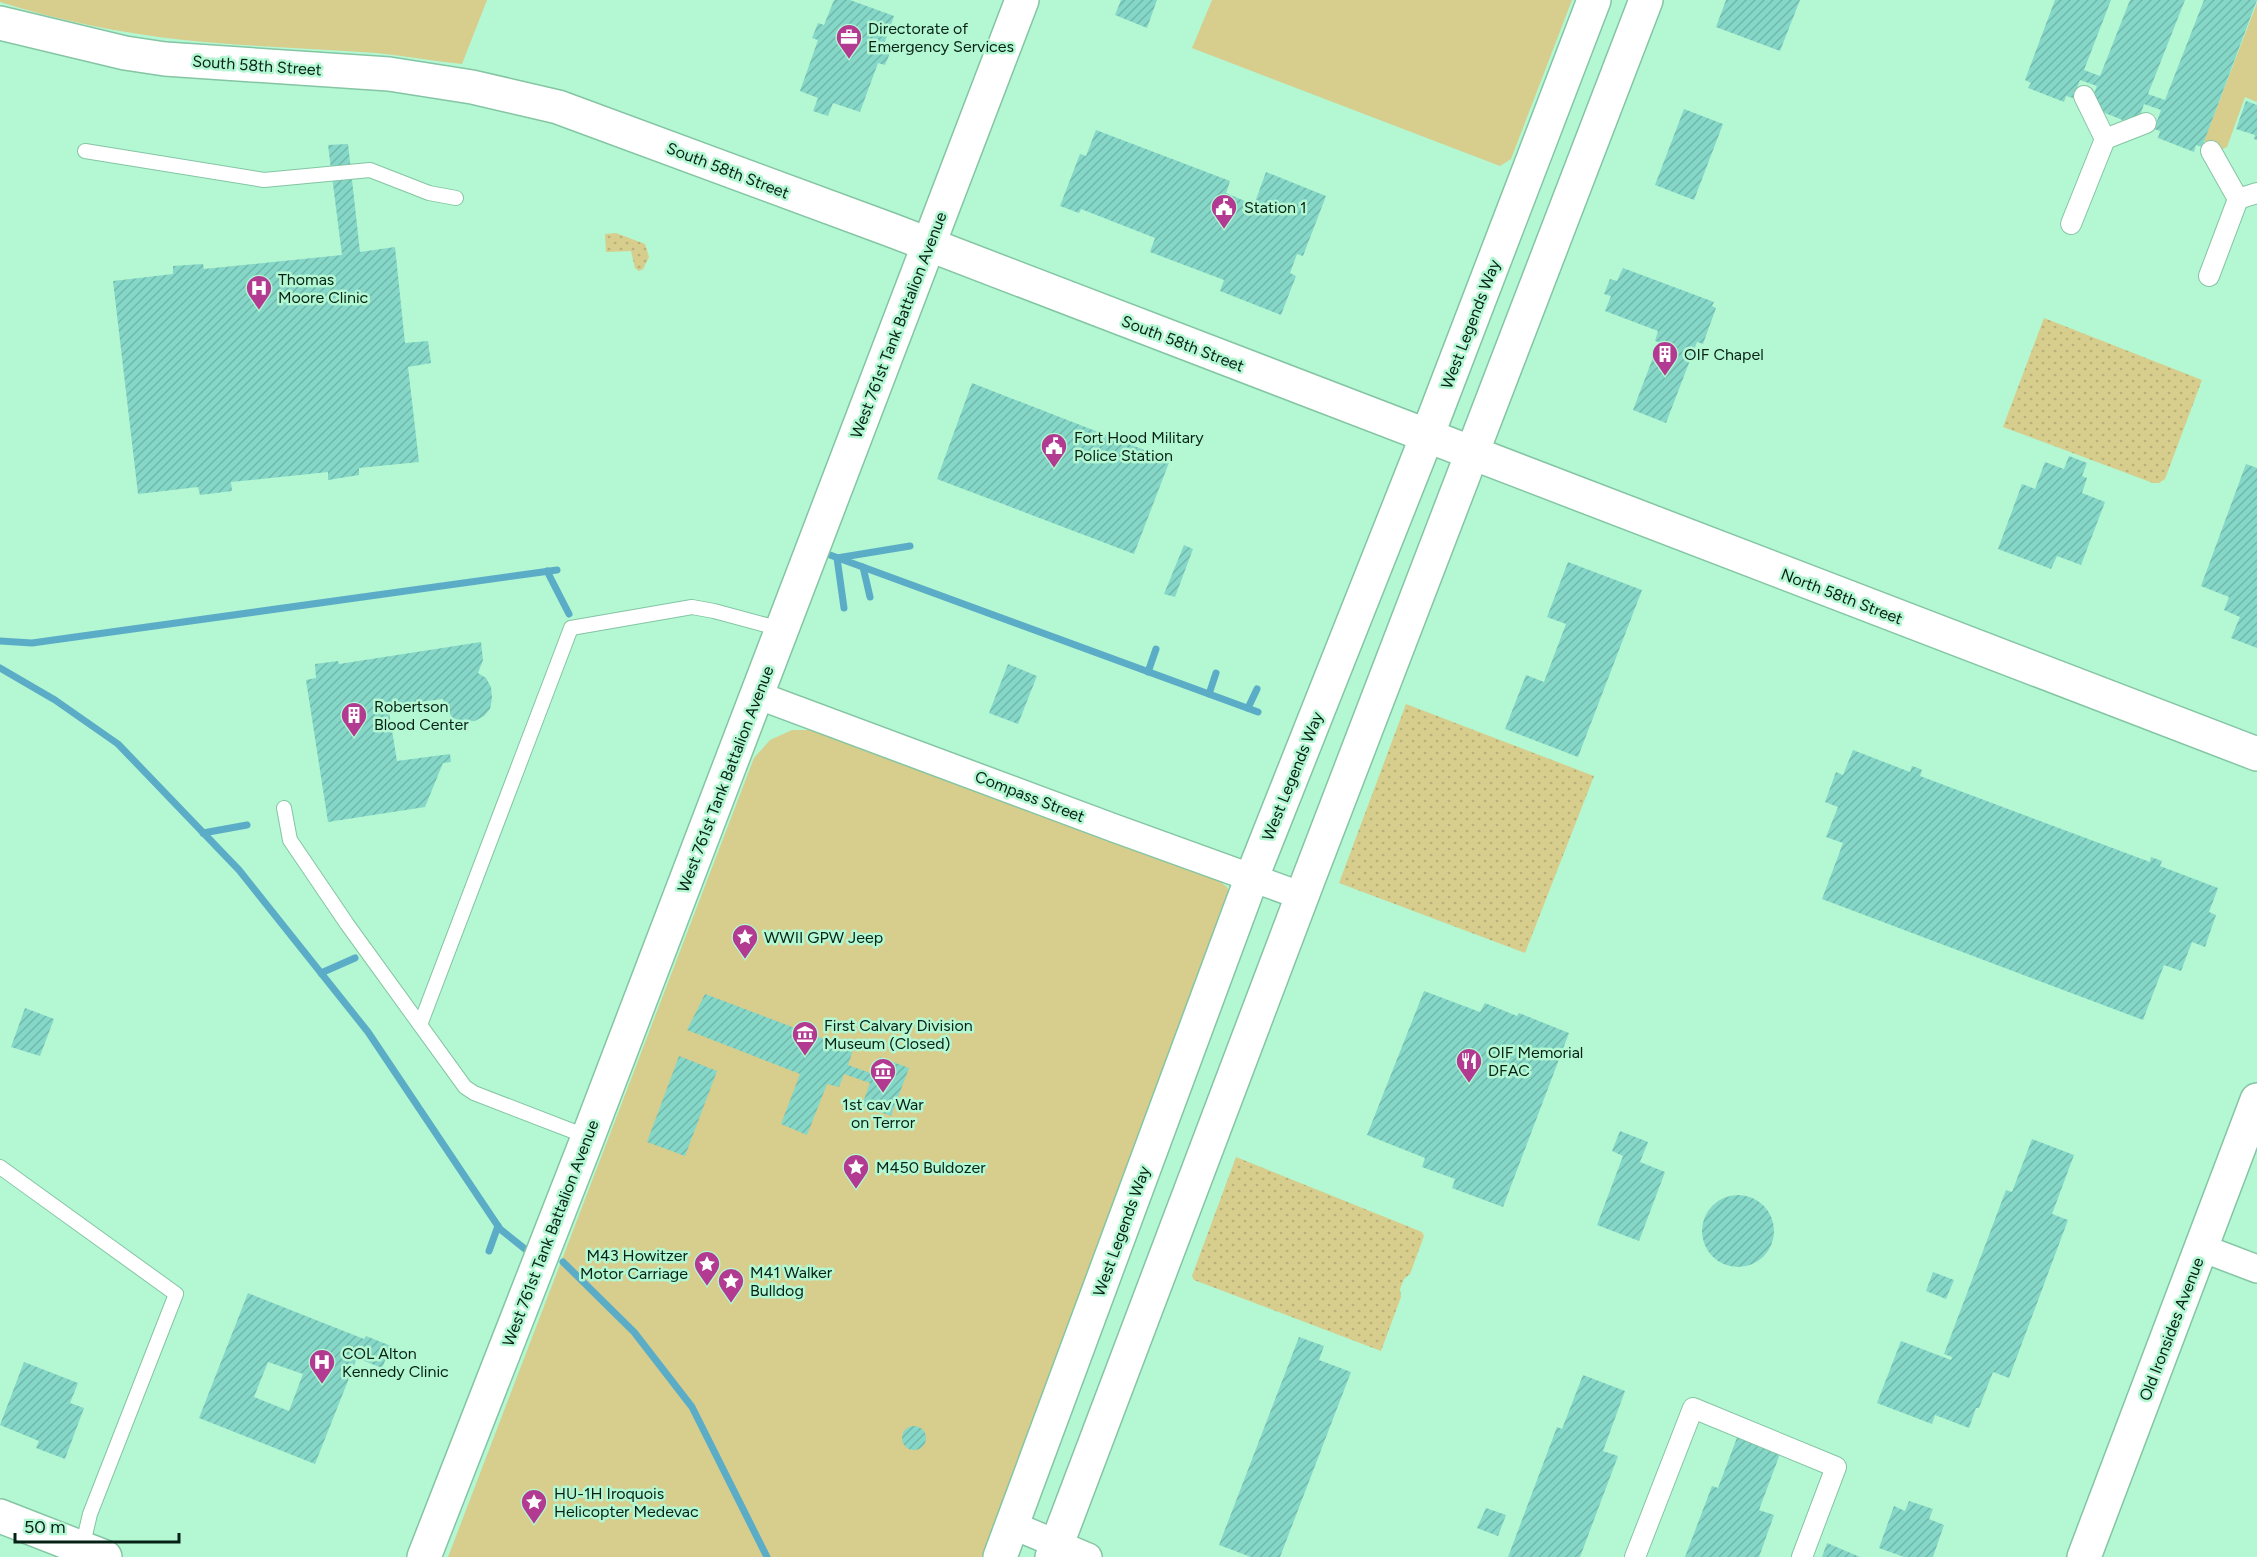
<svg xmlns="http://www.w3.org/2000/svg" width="2257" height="1557" font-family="Figtree,sans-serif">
	<defs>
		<pattern id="grass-dots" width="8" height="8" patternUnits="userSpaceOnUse" patternTransform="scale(1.5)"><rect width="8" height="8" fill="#d7cd8d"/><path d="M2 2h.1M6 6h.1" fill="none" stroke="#b7b079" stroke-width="1.8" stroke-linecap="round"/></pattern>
		<pattern id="building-hatch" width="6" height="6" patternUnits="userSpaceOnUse" patternTransform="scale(1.5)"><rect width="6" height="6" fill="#85d7c8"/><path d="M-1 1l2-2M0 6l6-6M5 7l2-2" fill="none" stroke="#71b8ab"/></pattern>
	</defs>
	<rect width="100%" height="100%" fill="#b4f7d3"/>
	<!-- grass -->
	<g fill="url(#grass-dots)">
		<polygon points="616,233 645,244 649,257 643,269 639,271 635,268 631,251 606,252 605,234"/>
		<polygon points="2044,318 2202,380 2165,479 2159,483 2153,483 2003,427"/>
		<polygon points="1406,704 1594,776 1525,953 1339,883"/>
		<polygon points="1236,1157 1422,1232 1424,1236 1410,1274 1404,1279 1400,1289 1401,1297 1381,1351 1194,1280 1192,1276"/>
	</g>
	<!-- green -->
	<g fill="#d7cd8d">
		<path d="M0,0H487L462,64C433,61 405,56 376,53C312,48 248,47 184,40C121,33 60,21 0,2Z"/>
		<polygon points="1212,0 1572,0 1511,159 1500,166 1192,48"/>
		<polygon points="2257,3 2257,102 2245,97 2227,147 2223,149 2204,141"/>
		<polygon points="792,730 816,730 1215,878 1227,887 1232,903 985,1557 448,1557 754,758 770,740"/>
	</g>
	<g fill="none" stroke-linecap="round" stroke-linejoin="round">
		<!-- stream -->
		<g stroke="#5badc7" stroke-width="7">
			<polyline points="830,555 1258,712"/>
			<polyline points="863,567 870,597"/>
			<polyline points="547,571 569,614"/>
			<polyline points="844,608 837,558 910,546"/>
			<polyline points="0,641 32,643 557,570"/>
			<polyline points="0,668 55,700 118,744 239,870 368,1032 500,1229 525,1249"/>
			<polyline points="1148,672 1156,649"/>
			<polyline points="1209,694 1216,673"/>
			<polyline points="1248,708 1257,689"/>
			<polyline points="203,833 247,825"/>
			<polyline points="321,973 355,958"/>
			<polyline points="489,1251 498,1226"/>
			<polyline points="563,1262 634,1332 692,1407 767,1557"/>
		</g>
	</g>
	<!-- building -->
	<g fill="url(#building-hatch)" fill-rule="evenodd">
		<polygon points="834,0 850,0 894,16 883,47 891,50 888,58 885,65 878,63 860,112 833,103 828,116 813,111 818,98 800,91 818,40 812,38 818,23 824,25"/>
		<polygon points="1121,0 1157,0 1147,28 1115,15"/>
		<polygon points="1726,0 1800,0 1780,51 1716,27"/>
		<polygon points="2055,0 2111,0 2084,70 2100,76 2130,0 2185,0 2148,94 2165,100 2204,0 2257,0 2202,147 2196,145 2194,152 2158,138 2160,131 2154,129 2161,110 2144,104 2139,119 2132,117 2130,123 2095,109 2091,101 2097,86 2080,80 2073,98 2066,96 2064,102 2028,88 2031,83 2025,80"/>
		<polygon points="2246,101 2257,105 2257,140 2254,139 2255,135 2236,129"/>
		<polygon points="1684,109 1723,124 1694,200 1655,185"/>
		<polygon points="1096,130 1230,181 1226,193 1254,205 1266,172 1326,196 1303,256 1297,254 1290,273 1296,276 1281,315 1220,291 1224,280 1150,252 1155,238 1081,209 1079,213 1060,206 1080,154 1086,156"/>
		<polygon points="348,144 360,252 395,247 405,343 428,341 431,363 408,367 419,462 359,468 359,475 328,480 328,472 231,482 232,491 200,495 198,487 138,494 113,281 173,274 173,266 203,264 204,269 342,255 328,145"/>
		<polygon points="1623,268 1714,302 1712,306 1716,308 1703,344 1697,342 1666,423 1633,410 1659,342 1655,341 1658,331 1605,311 1611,296 1604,294 1610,279 1617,281"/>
		<polygon points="972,383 1170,460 1134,554 937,479"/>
		<polygon points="2069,456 2087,463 2082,476 2087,478 2082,493 2105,502 2081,565 2057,556 2051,569 1998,549 2022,484 2035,489 2045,462 2064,469"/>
		<polygon points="2246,464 2257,468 2257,648 2231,638 2240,617 2224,610 2229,597 2201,586"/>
		<polygon points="1184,545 1193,549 1175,597 1164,594"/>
		<polygon points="1568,562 1642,590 1578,757 1505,729 1526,675 1544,682 1566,624 1547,617"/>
		<polygon points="481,642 483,660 478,673 486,678 491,687 492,698 490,709 484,716 475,721 464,722 453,718 446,709 443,699 388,706 397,761 450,754 451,762 443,763 425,807 328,822 306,680 316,678 315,664 338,661 339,664"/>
		<polygon points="1008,664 1037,676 1018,724 989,713"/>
		<polygon points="1853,750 1910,772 1912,766 1918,768 1922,770 1920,776 2150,862 2151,857 2162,861 2160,866 2218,888 2209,912 2216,915 2205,947 2192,942 2181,971 2164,965 2143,1020 1822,899 1843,843 1826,837 1838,807 1825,802 1836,772 1843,775"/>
		<polygon points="1424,991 1480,1012 1485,1003 1517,1016 1519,1013 1569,1033 1503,1207 1452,1188 1455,1179 1422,1167 1425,1158 1367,1135"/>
		<polygon points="705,994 853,1050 848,1065 873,1074 880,1057 909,1068 891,1116 862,1105 870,1083 844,1074 839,1087 827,1084 807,1135 781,1124 800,1074 687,1030"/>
		<polygon points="25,1008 54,1019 40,1056 11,1047"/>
		<polygon points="679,1056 717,1071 685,1156 647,1142"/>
		<polygon points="1620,1131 1648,1142 1640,1162 1665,1172 1639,1241 1597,1225 1623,1156 1612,1151"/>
		<polygon points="2032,1139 2074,1155 2052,1214 2068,1220 2009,1378 1993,1372 1979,1408 1976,1408 1969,1428 1935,1415 1932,1424 1877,1403 1901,1341 1951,1360 1952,1357 1944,1354 2006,1190 2012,1192"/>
		<circle cx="1738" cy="1231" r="36"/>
		<polygon points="1933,1272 1954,1280 1946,1299 1926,1291"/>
		<path d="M248,1293L364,1339L366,1336L391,1346L382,1368L357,1358L315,1464L199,1418ZM268,1362L303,1374L289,1411L254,1397Z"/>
		<polygon points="1299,1337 1324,1346 1319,1360 1351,1372 1280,1557 1251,1557 1219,1545"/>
		<polygon points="24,1362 78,1383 70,1403 84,1408 65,1459 36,1448 39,1441 0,1425"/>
		<polygon points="1583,1375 1625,1391 1603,1451 1618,1456 1580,1557 1508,1557 1557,1427 1562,1429"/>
		<circle cx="914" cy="1438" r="12"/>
		<polygon points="1738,1435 1781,1451 1759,1510 1774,1515 1759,1557 1685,1557 1712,1486 1718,1488"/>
		<polygon points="1909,1501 1933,1509 1929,1519 1944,1525 1933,1557 1904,1557 1879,1548 1894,1506 1905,1511"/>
		<polygon points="1486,1508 1506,1515 1498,1536 1477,1528"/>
		<polygon points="1827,1543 1860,1557 1822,1557"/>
	</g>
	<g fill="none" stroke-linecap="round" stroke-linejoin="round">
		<!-- service casing -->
		<g stroke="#84c5a3" stroke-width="16">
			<g id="service">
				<polyline points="85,151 264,180 370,170 429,193 456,198"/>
				<polyline points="284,808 290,840 347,924 465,1087 474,1093 588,1137"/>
				<polyline points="420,1025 571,628 692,607 714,611 781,629"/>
				<polyline points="0,1167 176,1294 90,1514 82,1548"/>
			</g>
		</g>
		<!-- pedestrian casing -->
		<g stroke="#84c5a3" stroke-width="22">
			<g id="pedestrian">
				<polyline points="2084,96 2105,139 2146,123"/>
				<polyline points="2211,151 2238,199 2257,193"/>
				<polyline points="2071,224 2105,139"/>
				<polyline points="2209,276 2238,199"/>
				<polyline points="1635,1557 1693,1408 1836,1467 1802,1557"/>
			</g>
		</g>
		<!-- minor casing -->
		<g stroke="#84c5a3" stroke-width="30">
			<g id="minor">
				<polyline points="757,695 1114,828 1302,896"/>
				<polyline points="2202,1248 2257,1269"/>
				<polyline points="1012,1525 1088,1557"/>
			</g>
		</g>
		<!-- tertiary casing -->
		<g stroke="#84c5a3" stroke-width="36">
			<g id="tertiary">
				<polyline points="0,23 125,53 165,59 389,74 472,87 558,107 891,230 2257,754"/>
				<polyline points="0,1516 105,1557"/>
				<polyline points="424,1557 588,1137 1022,0"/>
				<polyline points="1000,1557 1252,877 1427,436 1594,0"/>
				<polyline points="1052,1557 1307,883 1646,0"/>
				<polyline points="2084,1557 2257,1100"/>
			</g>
		</g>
		<!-- service -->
		<use href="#service" stroke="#fff" stroke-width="14"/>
		<!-- pedestrian -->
		<use href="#pedestrian" stroke="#fff" stroke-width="20"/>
		<!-- minor -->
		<use href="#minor" stroke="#fff" stroke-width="27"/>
		<!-- tertiary -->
		<use href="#tertiary" stroke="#fff" stroke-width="33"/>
	</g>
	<!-- icons -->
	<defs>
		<g id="office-pin" transform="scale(1.35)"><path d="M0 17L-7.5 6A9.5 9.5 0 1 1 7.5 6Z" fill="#b23b91" stroke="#b4f7d3"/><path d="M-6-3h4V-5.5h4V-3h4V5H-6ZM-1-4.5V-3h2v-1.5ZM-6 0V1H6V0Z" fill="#fff"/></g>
		<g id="civic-pin" transform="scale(1.35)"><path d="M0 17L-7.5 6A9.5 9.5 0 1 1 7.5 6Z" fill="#b23b91" stroke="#b4f7d3"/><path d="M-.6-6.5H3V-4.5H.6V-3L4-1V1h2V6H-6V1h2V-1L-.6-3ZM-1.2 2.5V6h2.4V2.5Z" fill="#fff"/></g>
		<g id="hospital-pin" transform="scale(1.35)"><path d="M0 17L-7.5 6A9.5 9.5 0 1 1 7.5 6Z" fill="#b23b91" stroke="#b4f7d3"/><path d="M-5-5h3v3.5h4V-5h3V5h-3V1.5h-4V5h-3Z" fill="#fff"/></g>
		<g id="building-pin" transform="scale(1.35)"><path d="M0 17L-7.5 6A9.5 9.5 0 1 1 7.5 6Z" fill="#b23b91" stroke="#b4f7d3"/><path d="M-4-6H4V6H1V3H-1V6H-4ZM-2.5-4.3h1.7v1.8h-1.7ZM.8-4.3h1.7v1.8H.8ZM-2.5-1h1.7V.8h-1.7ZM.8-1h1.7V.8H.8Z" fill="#fff"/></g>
		<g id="sight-pin" transform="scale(1.35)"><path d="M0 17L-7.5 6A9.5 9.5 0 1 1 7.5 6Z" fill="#b23b91" stroke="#b4f7d3"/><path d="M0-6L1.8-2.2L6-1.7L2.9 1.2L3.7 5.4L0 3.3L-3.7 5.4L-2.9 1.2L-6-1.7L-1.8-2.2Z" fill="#fff"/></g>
		<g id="museum-pin" transform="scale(1.35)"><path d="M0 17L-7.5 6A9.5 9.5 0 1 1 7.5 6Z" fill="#b23b91" stroke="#b4f7d3"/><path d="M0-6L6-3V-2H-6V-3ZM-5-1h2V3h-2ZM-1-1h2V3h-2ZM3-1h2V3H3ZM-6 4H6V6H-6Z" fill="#fff"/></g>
		<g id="restaurant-pin" transform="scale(1.35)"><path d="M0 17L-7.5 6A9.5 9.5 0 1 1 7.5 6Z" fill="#b23b91" stroke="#b4f7d3"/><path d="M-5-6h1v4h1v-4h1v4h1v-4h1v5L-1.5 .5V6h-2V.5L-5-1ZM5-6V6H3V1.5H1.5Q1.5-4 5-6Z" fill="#fff"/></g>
	</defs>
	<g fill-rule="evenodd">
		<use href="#office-pin" x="849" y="37"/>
		<use href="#civic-pin" x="1224" y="207"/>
		<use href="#hospital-pin" x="259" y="288"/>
		<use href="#building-pin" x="1665" y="354"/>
		<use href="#civic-pin" x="1054" y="446"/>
		<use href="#building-pin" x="354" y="715"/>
		<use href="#sight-pin" x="745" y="937"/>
		<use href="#museum-pin" x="805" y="1034"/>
		<use href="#restaurant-pin" x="1469" y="1061"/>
		<use href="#museum-pin" x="883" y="1071"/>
		<use href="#sight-pin" x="856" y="1167"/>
		<use href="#sight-pin" x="707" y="1264"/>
		<use href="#sight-pin" x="731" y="1281"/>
		<use href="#hospital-pin" x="322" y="1362"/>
		<use href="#sight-pin" x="534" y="1502"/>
	</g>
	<g text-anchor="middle" stroke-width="5" stroke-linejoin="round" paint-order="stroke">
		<!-- poi labels -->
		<g font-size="16" fill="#062216" stroke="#b4f7d3" text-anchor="start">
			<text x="868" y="34">Directorate of<tspan x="868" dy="18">Emergency Services</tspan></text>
			<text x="1244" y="213">Station 1</text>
			<text x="278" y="285">Thomas<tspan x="278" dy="18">Moore Clinic</tspan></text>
			<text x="1684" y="360">OIF Chapel</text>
			<text x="1074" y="443">Fort Hood Military<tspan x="1074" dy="18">Police Station</tspan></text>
			<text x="374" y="712">Robertson<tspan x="374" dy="18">Blood Center</tspan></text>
			<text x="764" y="943">WWII GPW Jeep</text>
			<text x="824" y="1031">First Calvary Division<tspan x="824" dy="18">Museum (Closed)</tspan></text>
			<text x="1488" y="1058">OIF Memorial<tspan x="1488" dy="18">DFAC</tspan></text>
			<text x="883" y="1110" text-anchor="middle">1st cav War<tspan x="883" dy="18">on Terror</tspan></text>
			<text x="876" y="1173">M450 Buldozer</text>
			<text x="688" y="1261" text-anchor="end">M43 Howitzer<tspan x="688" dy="18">Motor Carriage</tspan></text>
			<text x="750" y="1278">M41 Walker<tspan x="750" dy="18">Bulldog</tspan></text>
			<text x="342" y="1359">COL Alton<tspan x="342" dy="18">Kennedy Clinic</tspan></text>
			<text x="554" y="1499">HU-1H Iroquois<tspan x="554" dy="18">Helicopter Medevac</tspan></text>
		</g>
		<!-- street labels -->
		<g font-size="16" fill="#062216" stroke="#b4f7d3">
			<text transform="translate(257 65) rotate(4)" y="6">South 58th Street</text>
			<text transform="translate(728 170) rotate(21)" y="6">South 58th Street</text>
			<text transform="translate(1470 324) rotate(-69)" y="6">West Legends Way</text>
			<text transform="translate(898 325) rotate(-69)" y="6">West 761st Tank Battalion Avenue</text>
			<text transform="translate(1183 343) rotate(21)" y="6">South 58th Street</text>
			<text transform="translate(1842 596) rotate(21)" y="6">North 58th Street</text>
			<text transform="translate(1292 776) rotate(-68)" y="6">West Legends Way</text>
			<text transform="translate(725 779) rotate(-69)" y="6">West 761st Tank Battalion Avenue</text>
			<text transform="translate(1030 796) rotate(21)" y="6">Compass Street</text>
			<text transform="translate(1121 1231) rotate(-70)" y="6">West Legends Way</text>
			<text transform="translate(550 1233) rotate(-69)" y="6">West 761st Tank Battalion Avenue</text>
			<text transform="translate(2171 1329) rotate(-69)" y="6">Old Ironsides Avenue</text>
		</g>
	</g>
	<!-- scale -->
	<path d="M15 1533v9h164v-9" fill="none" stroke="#062216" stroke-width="3"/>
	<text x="24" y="1533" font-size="18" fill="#062216" stroke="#b4f7d3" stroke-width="4.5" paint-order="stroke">50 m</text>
</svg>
